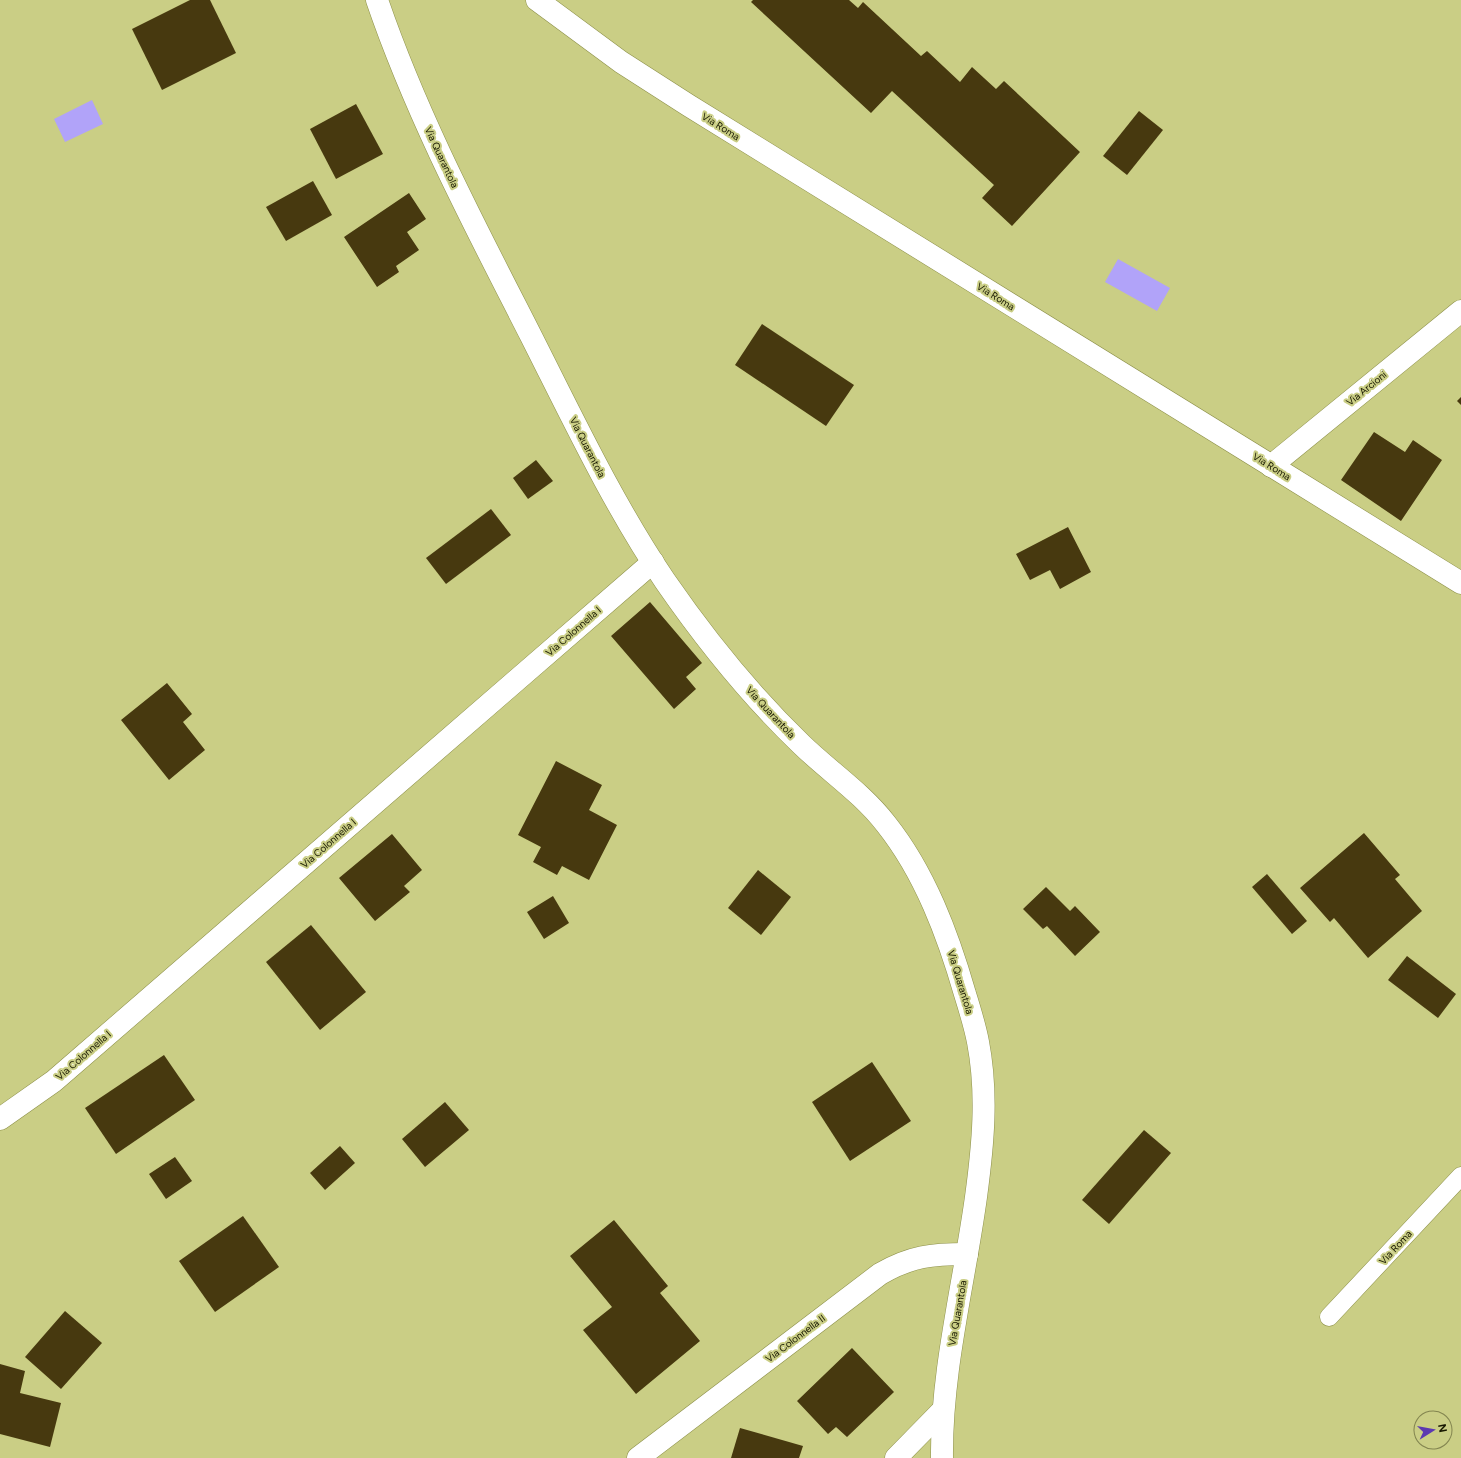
<svg xmlns="http://www.w3.org/2000/svg" width="1461" height="1458" font-family="Figtree,sans-serif">
	<rect width="100%" height="100%" fill="#cace85"/>
	<!-- water -->
	<g fill="#b1a3f9">
		<polygon points="92,100 103,124 65,142 54,119"/>
		<polygon points="1118,259 1170,288 1157,311 1105,282"/>
	</g>
	<!-- building -->
	<g fill="#47390f">
		<polygon points="190,0 210,0 236,53 162,90 132,29"/>
		<polygon points="753,0 849,0 858,8 863,2 921,56 927,51 960,82 972,67 996,89 1004,81 1080,152 1012,226 982,198 994,185 892,91 871,113 751,2"/>
		<polygon points="356,104 383,154 336,179 310,129"/>
		<polygon points="1139,111 1163,130 1127,175 1103,156"/>
		<polygon points="313,181 332,215 286,241 266,207"/>
		<polygon points="409,193 426,219 407,232 419,250 396,266 399,272 377,287 344,237"/>
		<polygon points="762,324 854,385 826,426 735,365"/>
		<polygon points="1461,397 1461,405 1457,401"/>
		<polygon points="1374,432 1405,452 1413,440 1442,460 1401,521 1341,480"/>
		<polygon points="536,460 553,481 528,499 513,478"/>
		<polygon points="491,509 511,535 446,584 426,558"/>
		<polygon points="1068,527 1091,572 1060,589 1050,570 1030,580 1016,554"/>
		<polygon points="650,602 702,663 686,677 696,689 674,709 611,636"/>
		<polygon points="167,683 192,714 183,722 205,750 169,780 121,720"/>
		<polygon points="556,761 602,785 589,810 617,825 589,880 562,866 557,875 533,862 541,847 518,835"/>
		<polygon points="1364,833 1400,875 1395,879 1422,911 1368,958 1334,918 1330,922 1300,888"/>
		<polygon points="392,834 422,870 404,886 410,892 375,921 339,878"/>
		<polygon points="758,870 791,897 761,935 728,908"/>
		<polygon points="1267,874 1307,921 1292,934 1252,887"/>
		<polygon points="1046,887 1070,911 1075,906 1100,932 1075,956 1047,926 1043,929 1023,909"/>
		<polygon points="553,896 569,923 544,939 527,912"/>
		<polygon points="311,925 366,992 320,1030 266,962"/>
		<polygon points="1407,956 1456,994 1438,1018 1388,980"/>
		<polygon points="164,1055 195,1100 116,1154 85,1108"/>
		<polygon points="872,1062 911,1121 850,1161 812,1102"/>
		<polygon points="445,1102 469,1130 425,1167 402,1139"/>
		<polygon points="1144,1130 1171,1153 1109,1224 1082,1200"/>
		<polygon points="340,1146 355,1163 325,1190 310,1173"/>
		<polygon points="175,1157 192,1181 166,1199 149,1174"/>
		<polygon points="243,1216 279,1267 215,1312 179,1261"/>
		<polygon points="614,1220 668,1286 660,1293 700,1341 636,1394 583,1330 612,1307 570,1256"/>
		<polygon points="65,1311 102,1343 61,1389 25,1357"/>
		<polygon points="852,1348 894,1392 847,1437 836,1427 828,1434 797,1401"/>
		<polygon points="0,1364 25,1371 20,1393 61,1403 50,1447 0,1434"/>
		<polygon points="740,1428 803,1446 799,1458 731,1458"/>
	</g>
	<g fill="none" stroke-linecap="round" stroke-linejoin="round">
		<!-- lane casing -->
		<g stroke="#8d9049" stroke-width="19">
			<polyline id="lane" points="1329,1317 1461,1176"/>
		</g>
		<!-- street casing -->
		<g stroke="#8d9049" stroke-width="23">
			<g id="street">
				<path d="M377,0C417,117 475,226 531,336C573,419 613,504 665,581C705,639 751,696 802,745C830,772 862,793 886,824C925,873 948,935 965,994C970,1010 975,1026 978,1042C988,1094 983,1145 976,1197C964,1284 941,1371 942,1458"/>
				<polyline points="1271,466 1461,311"/>
				<polyline points="0,1119 54,1081 653,562"/>
				<path d="M638,1458L880,1274C911,1256 932,1254 967,1254"/>
				<polyline points="896,1458 943,1410"/>
			</g>
		</g>
		<!-- secondary casing -->
		<g stroke="#8d9049" stroke-width="23">
			<polyline id="secondary" points="537,0 621,62 688,105 1461,583"/>
		</g>
		<!-- lane -->
		<use href="#lane" stroke="#fff" stroke-width="18"/>
		<!-- street -->
		<use href="#street" stroke="#fff" stroke-width="22"/>
		<!-- secondary -->
		<use href="#secondary" stroke="#fff" stroke-width="22"/>
	</g>
	<g text-anchor="middle" stroke-width="4" stroke-linejoin="round" paint-order="stroke">
		<!-- street labels -->
		<g font-size="10" fill="#181800" stroke="#cace85">
			<text transform="translate(721 126) rotate(32)" y="4">Via Roma</text>
			<text transform="translate(442 157) rotate(65)" y="4">Via Quarantola</text>
			<text transform="translate(996 296) rotate(32)" y="4">Via Roma</text>
			<text transform="translate(1366 388) rotate(-39)" y="4">Via Arcioni</text>
			<text transform="translate(588 447) rotate(63)" y="4">Via Quarantola</text>
			<text transform="translate(1272 466) rotate(32)" y="4">Via Roma</text>
			<text transform="translate(573 631) rotate(-41)" y="4">Via Colonnella I</text>
			<text transform="translate(771 712) rotate(47)" y="4">Via Quarantola</text>
			<text transform="translate(328 843) rotate(-41)" y="4">Via Colonnella I</text>
			<text transform="translate(961 982) rotate(73)" y="4">Via Quarantola</text>
			<text transform="translate(83 1055) rotate(-41)" y="4">Via Colonnella I</text>
			<text transform="translate(1395 1247) rotate(-47)" y="4">Via Roma</text>
			<text transform="translate(957 1313) rotate(-80)" y="4">Via Quarantola</text>
			<text transform="translate(795 1338) rotate(-37)" y="4">Via Colonnella II</text>
		</g>
	</g>
	<!-- north arrow -->
	<g transform="translate(1433 1430) rotate(79)"><circle r="19" fill="#cace85" stroke="#838550"/>
	<path d="M0-3L7 15L0 10L-7 15Z" fill="#5c39b1"/>
	<text y="-6" font-size="11" font-weight="bold" text-anchor="middle" fill="#181800">N</text>
	</g>
</svg>
